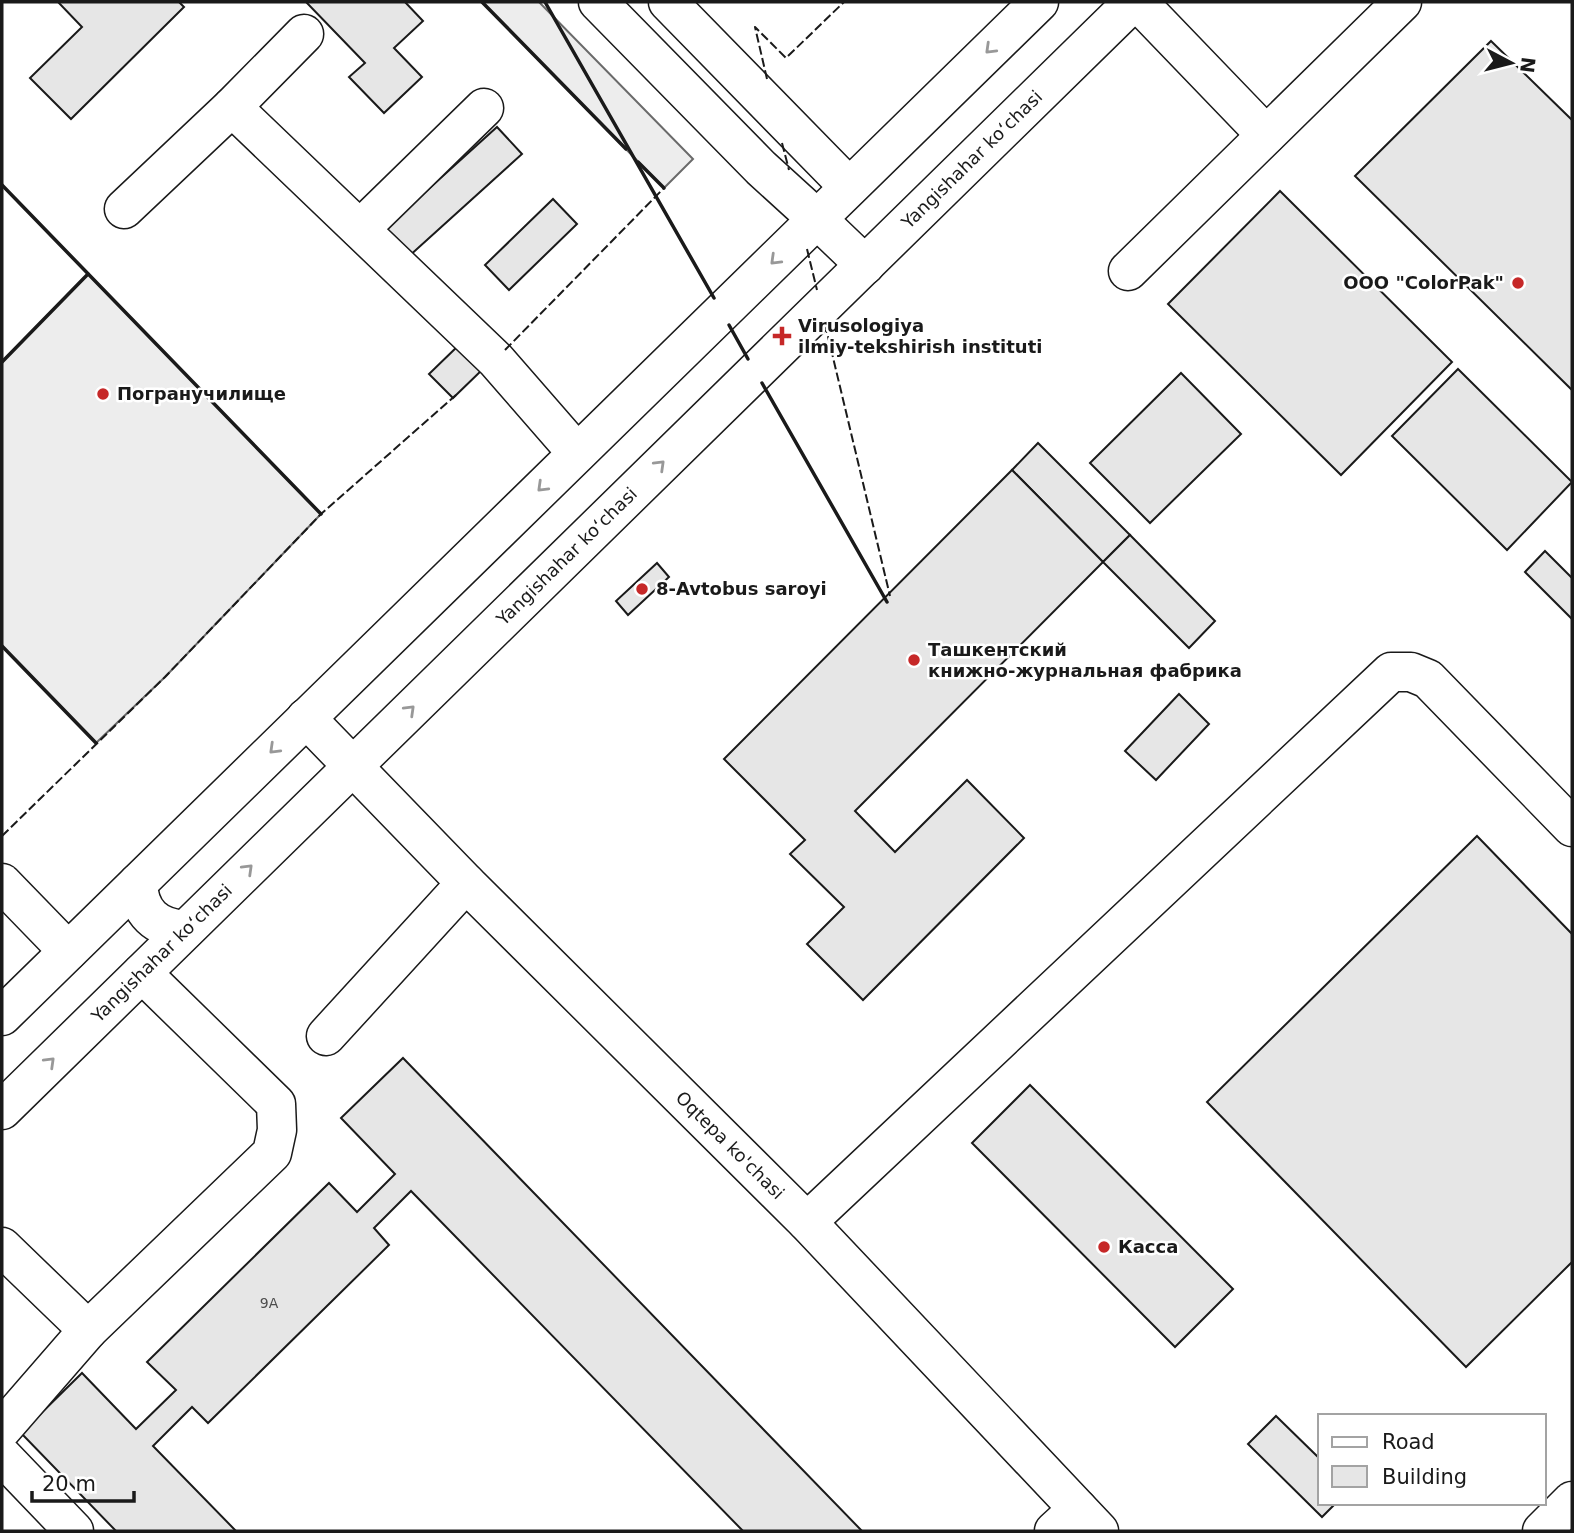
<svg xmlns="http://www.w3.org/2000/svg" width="1574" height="1533" font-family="'DejaVu Sans',sans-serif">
	<rect width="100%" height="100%" fill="#fff"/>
	<!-- parking -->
	<g fill="#ededed" stroke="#6a6a6a" stroke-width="2">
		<polygon points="482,2 539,2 693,159 664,188"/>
		<polygon points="88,274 321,514 165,677 96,743 2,646 2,362"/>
	</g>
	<!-- building -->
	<g fill="#e6e6e6" stroke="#1a1a1a" stroke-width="2">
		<polygon points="58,2 179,2 184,7 71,119 30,78 82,27"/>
		<polygon points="306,2 405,2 423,21 394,48 422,77 384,113 349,77 365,63"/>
		<polygon points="1491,41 1572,120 1572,390 1355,176"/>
		<polygon points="497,127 522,154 407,258 382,231"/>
		<polygon points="1280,191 1452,362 1341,475 1168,304"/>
		<polygon points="553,199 577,224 509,290 485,265"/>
		<polygon points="460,344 484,368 453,398 429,374"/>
		<polygon points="1458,369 1572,482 1507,550 1392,436"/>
		<polygon points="1181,373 1241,434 1150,523 1090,463"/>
		<polygon points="1038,443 1130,535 1103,562 1012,470"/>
		<polygon points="1012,470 1103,562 855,811 895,852 967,780 1024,838 863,1000 807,944 844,907 790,854 805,840 724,759"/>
		<polygon points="1130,535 1215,621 1189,648 1103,562"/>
		<polygon points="1545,551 1572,578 1572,619 1525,572"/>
		<polygon points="657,563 669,577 628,615 616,601"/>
		<polygon points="1179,694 1209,724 1156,780 1125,751"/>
		<polygon points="1477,836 1572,934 1572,1262 1466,1367 1207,1102"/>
		<polygon points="403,1058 862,1531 743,1531 411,1191 374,1228 389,1245 208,1423 192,1407 153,1446 236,1531 116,1531 21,1433 82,1373 136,1429 176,1390 147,1362 329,1183 357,1212 395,1174 341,1118"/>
		<polygon points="1030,1085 1233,1289 1175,1347 972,1143"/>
		<polygon points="1276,1416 1320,1459 1320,1503 1336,1503 1322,1517 1248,1444"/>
	</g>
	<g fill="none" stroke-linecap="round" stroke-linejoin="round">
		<!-- minor casing -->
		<g stroke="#1a1a1a" stroke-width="41">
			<g id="minor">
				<polyline points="598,2 761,168 817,219"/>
				<polyline points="668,2 849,187"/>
				<polyline points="1138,2 1266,135"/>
				<polyline points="304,34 232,107 496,360 577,453"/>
				<polyline points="124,209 232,107"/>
				<polyline points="360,229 484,108"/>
				<polyline points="1128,271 1402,2"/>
				<path id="s1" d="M306,718L466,883L807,1222L1099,1531"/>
				<polyline points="2,883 68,951"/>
				<polyline points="326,1036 466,883"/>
				<polyline points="807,1222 1391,672 1411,672 1428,679 1572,827"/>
				<polyline points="2,1247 88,1330 272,1153 277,1130 276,1104 142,973"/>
				<polyline points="2,1429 88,1330"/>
				<polyline points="2,1456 74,1531"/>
				<polyline points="1054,1531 1078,1509"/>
				<polyline points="1542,1531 1572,1501"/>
			</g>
		</g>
		<!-- major casing -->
		<g stroke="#1a1a1a" stroke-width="41">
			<g id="major">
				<polyline points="817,219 865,265"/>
				<path d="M138,883C139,913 156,928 185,930"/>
				<polyline points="2,1016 1039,2"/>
				<path id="s2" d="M2,1110L1133,2"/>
			</g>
		</g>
		<!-- minor -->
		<use href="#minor" stroke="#fff" stroke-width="38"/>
		<!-- major -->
		<use href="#major" stroke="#fff" stroke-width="38"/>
		<!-- fence -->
		<g stroke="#1a1a1a" stroke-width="2" stroke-dasharray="9 3.5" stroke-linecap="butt">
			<polyline points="767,79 755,27 786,58 844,2"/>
			<polyline points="782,143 789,170"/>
			<polyline points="807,249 817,290"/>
			<polyline points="825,324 890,596"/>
			<polyline points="505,350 664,188"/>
			<polyline points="2,836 165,677 321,514 456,395"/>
		</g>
		<!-- wall -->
		<g stroke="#1a1a1a" stroke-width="3.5">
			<polyline points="482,2 626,149"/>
			<polyline points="545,2 714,298"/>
			<polyline points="638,162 664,188"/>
			<polyline points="2,185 321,514"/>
			<polyline points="729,325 748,359"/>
			<polyline points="2,362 88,274"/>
			<polyline points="762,383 887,602"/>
			<polyline points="2,646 96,743"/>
		</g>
	</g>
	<!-- one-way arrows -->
	<defs><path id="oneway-chevron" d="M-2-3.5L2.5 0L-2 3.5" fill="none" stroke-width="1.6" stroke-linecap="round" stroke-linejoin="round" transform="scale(1.75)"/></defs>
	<g stroke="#989898">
		<use href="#oneway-chevron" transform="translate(990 49) rotate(136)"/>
		<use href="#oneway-chevron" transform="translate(775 260) rotate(136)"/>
		<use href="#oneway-chevron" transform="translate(660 465) rotate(-44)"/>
		<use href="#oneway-chevron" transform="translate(542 487) rotate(136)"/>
		<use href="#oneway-chevron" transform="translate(410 710) rotate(-44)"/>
		<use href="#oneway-chevron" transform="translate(274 749) rotate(136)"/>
		<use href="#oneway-chevron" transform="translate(248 869) rotate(-44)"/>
		<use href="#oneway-chevron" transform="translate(50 1062) rotate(-44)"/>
	</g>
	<!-- markers -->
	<g fill="#c62828" stroke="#fff" stroke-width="2.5">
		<circle cx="1518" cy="283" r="7"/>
		<path d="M778.5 325.5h7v7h7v7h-7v7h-7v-7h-7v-7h7z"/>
		<circle cx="103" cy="394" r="7"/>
		<circle cx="642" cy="589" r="7"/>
		<circle cx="914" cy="660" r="7"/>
		<circle cx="1104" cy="1247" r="7"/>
	</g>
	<g text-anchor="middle" stroke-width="5" stroke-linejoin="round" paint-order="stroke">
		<!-- number labels -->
		<g font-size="14" fill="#4d4d4d">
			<text x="269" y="1308">9A</text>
		</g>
		<!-- street labels -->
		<g font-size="18" fill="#1a1a1a" stroke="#fff">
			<text dy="6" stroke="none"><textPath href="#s2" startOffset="1358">Yangishahar ko‘chasi</textPath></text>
			<text dy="6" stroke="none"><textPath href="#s2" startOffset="791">Yangishahar ko‘chasi</textPath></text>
			<text dy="6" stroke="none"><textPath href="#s2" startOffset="224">Yangishahar ko‘chasi</textPath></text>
			<text dy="6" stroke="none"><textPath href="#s1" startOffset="602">Oqtepa ko'chasi</textPath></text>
		</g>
		<!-- poi labels -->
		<g font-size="18" font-weight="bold" fill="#1a1a1a" stroke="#fff" text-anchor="start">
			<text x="1504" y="289" text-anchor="end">OOO "ColorPak"</text>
			<text x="798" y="332">Virusologiya<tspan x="798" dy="21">ilmiy-tekshirish instituti</tspan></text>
			<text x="117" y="400">Погранучилище</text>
			<text x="656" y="595">8-Avtobus saroyi</text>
			<text x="928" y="656">Ташкентский<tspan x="928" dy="21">книжно-журнальная фабрика</tspan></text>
			<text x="1118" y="1253">Касса</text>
		</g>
	</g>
	<!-- border -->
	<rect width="1574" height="1533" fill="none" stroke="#1a1a1a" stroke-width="7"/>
	<!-- legend -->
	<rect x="1318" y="1414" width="228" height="91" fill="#ffffff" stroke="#a3a3a3" stroke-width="2"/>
	<rect x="1332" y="1437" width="35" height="10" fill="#ffffff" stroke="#a3a3a3" stroke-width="2"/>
	<text x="1382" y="1449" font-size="21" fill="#1a1a1a">Road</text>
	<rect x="1332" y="1466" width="35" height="21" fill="#e6e6e6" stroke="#a3a3a3" stroke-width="2"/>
	<text x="1382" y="1484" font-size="21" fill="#1a1a1a">Building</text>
	<!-- north arrow -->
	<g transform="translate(1511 63) rotate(97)" stroke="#ffffff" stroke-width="5" paint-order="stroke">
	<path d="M0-5L12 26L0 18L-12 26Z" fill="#1a1a1a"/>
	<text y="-10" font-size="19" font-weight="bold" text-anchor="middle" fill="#1a1a1a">N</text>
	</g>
	<!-- scale -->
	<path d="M32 1491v10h102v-10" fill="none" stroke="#1a1a1a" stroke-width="3.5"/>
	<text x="42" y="1491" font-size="21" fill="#1a1a1a" stroke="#ffffff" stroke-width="5" paint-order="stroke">20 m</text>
</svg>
